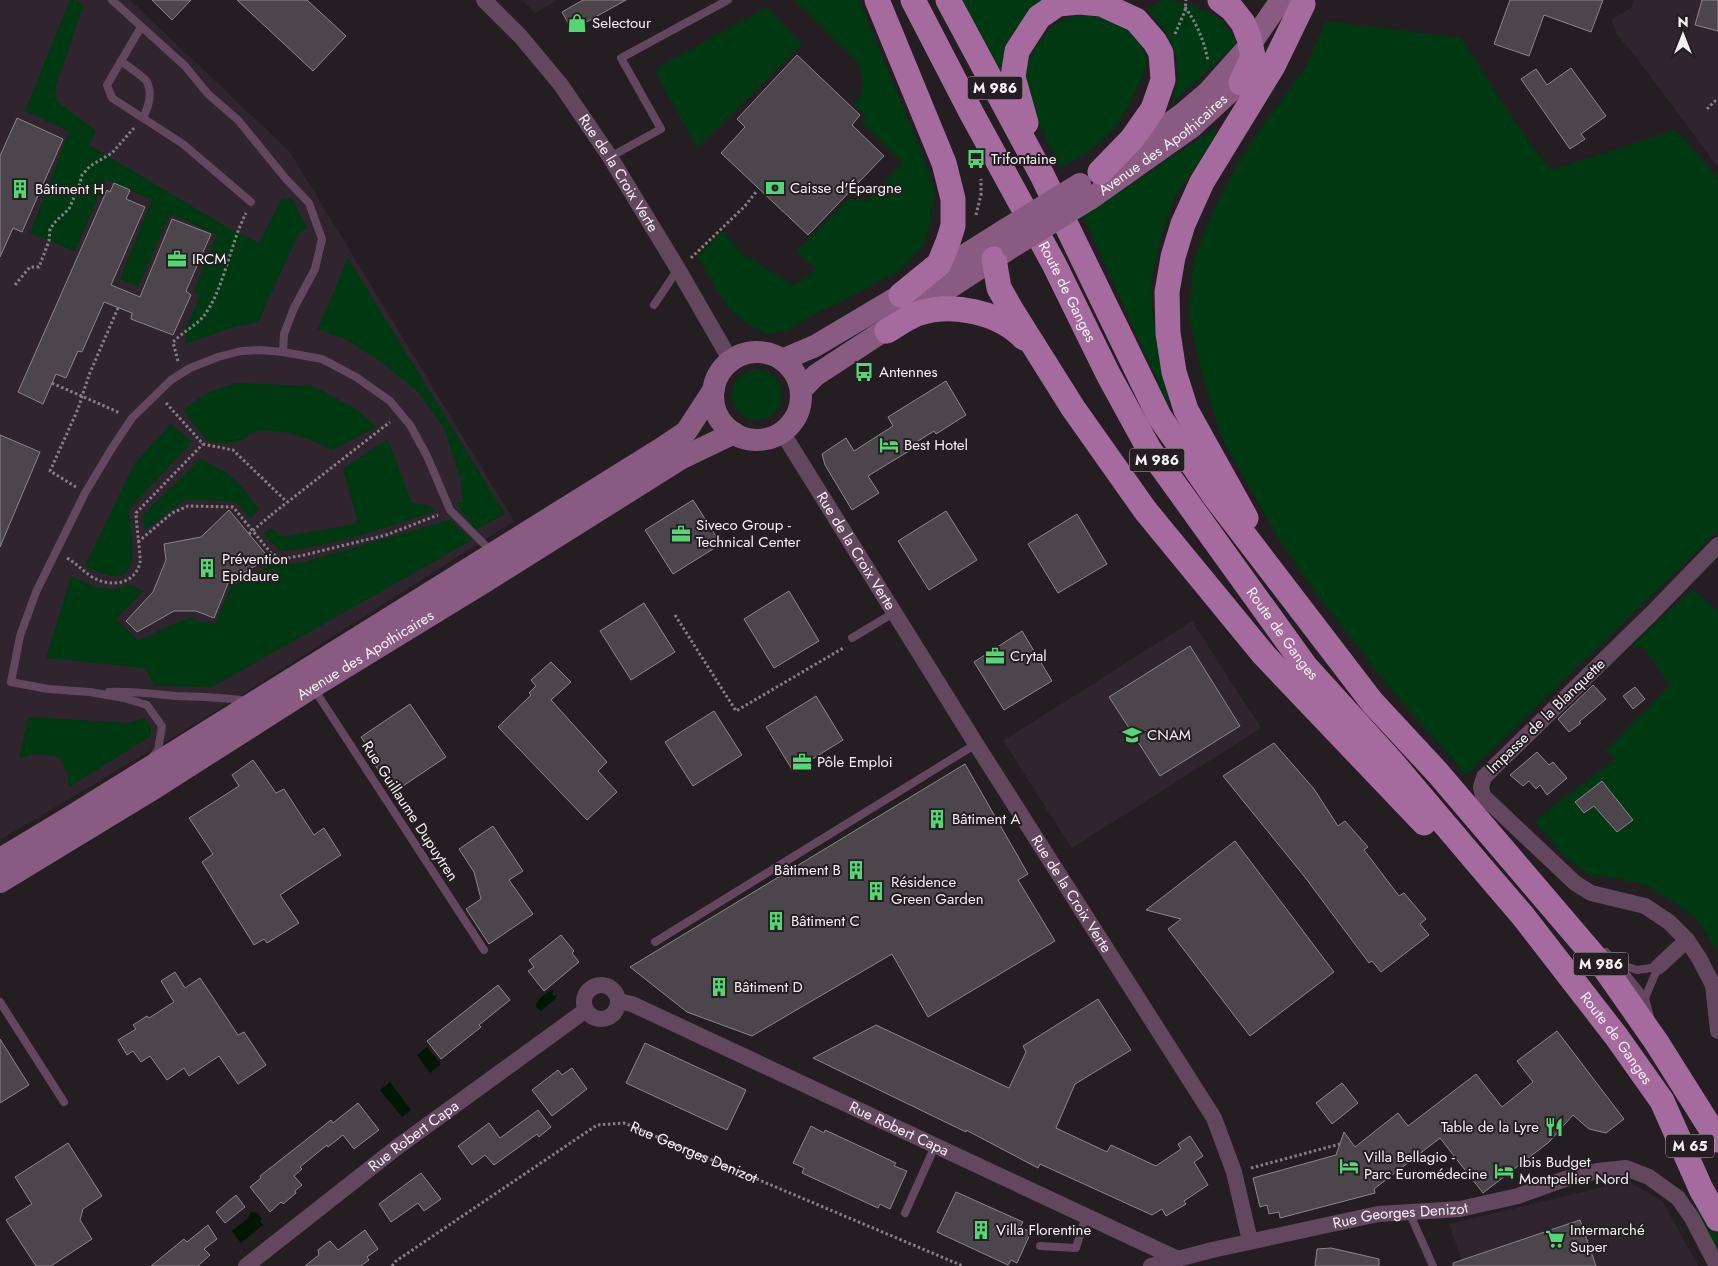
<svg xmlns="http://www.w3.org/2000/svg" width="1718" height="1266" font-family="Jost,sans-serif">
	<rect width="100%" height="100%" fill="#241e23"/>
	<!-- built -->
	<g fill="#30242e">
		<polygon points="1,0 130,0 290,152 514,521 197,723 0,840 0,1"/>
		<polygon points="522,0 557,0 535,13"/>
		<polygon points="1634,0 1718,0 1718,167 1633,53 1617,34 1611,20 1632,7"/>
		<polygon points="1192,621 1261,728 1072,848 1003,741"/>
		<polygon points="1628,1181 1663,1202 1698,1266 1464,1266 1449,1224"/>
	</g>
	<!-- green -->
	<g fill="#003811">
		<polygon points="70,0 75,0 84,5 55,88 57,101 96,131 89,145 225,226 259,243 282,198 292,199 307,228 299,233 258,322 230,328 186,344 186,327 200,296 194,291 217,235 170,214 138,287 120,279 152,200 106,179 75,251 30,233 69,131 25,111"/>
		<polygon points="795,0 859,0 923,155 935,192 931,221 924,245 902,269 848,298 809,317 787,331 766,334 743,321 731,310 715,287 697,256 723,231 742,253 794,286 817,269 796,251 849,199 869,199 903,163 861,121 866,116 854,105 861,95 863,83 859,63"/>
		<path d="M962,0H1048C1012,28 1003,34 1002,81Z"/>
		<path d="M1164,0C1180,0 1210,10 1222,21C1229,28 1233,36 1237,44L1172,103L1178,79L1176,55L1165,30L1147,10Z"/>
		<polygon points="767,7 802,45 697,148 654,70"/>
		<path d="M1089,15C1109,18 1118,23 1133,36C1154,56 1148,67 1136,90C1131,99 1127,109 1122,118C1108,140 1083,156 1060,168C1052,150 1020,88 1025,71C1027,60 1034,48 1041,40C1056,20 1064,16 1089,15Z"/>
		<polygon points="1326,21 1461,38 1519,128 1551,170 1676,130 1718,178 1718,531 1466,775 1388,686 1313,589 1280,541 1222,439 1202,375 1189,317 1193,263 1210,218 1238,162 1268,118 1305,68"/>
		<polygon points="1217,127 1212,142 1174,198 1161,238 1151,282 1153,313 1170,409 1083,216"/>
		<polygon points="348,258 505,514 475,530 455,503 463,502 460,478 444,428 418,392 383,363 345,339 318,329"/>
		<circle cx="757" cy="395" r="25"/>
		<path d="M236,383L313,386L356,409L376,427L333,450C311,440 285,428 260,431C251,432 243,440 235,442C227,444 216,442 208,442L183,410L207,393Z"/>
		<path d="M171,424L192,442L129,509C133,548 145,598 85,566L134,464Z"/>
		<path d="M387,439L391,447L411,502L432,507L434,512C385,527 330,548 280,551L264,534L271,528L283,537L355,524L357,519L343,469Z"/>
		<path d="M200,459C233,474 238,481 259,509L251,518L235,502L186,499L145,530L142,516Z"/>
		<polygon points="450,520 472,540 212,687 154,686 145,668 46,658 71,576 95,587 112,589 130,585 144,591 116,619 138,640 191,617 199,622 215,623 231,587 271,565 300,563"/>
		<polygon points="1693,589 1718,611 1718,952 1698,921 1674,902 1647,886 1617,878 1589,875 1562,854 1534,821 1617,758 1605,751 1670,685 1644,648 1630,646"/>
		<polygon points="28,717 129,723 144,718 151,726 151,736 69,787 67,772 59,757 35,754 19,758"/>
		<polygon points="1680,1168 1718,1236 1718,1251 1690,1196"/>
	</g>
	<!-- water -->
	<g fill="#011605">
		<polygon points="551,990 554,991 552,994 554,996 557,995 556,998 541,1011 536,1007 536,1004 541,997"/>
		<polygon points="427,1047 441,1064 430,1073 417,1055"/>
		<polygon points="390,1082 411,1110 402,1117 380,1090"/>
		<polygon points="251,1212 257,1213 262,1219 260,1221 263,1225 241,1243 232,1231 248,1218"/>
	</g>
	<!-- building -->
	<g fill="#4c454b" stroke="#8d858c">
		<polygon points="152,0 191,0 172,20"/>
		<polygon points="237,0 307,0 346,36 313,71"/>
		<polygon points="583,0 626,0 572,30 562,12"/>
		<polygon points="1510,0 1603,0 1591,32 1544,15 1529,56 1494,44"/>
		<polygon points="1702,0 1718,0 1718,31 1695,25"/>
		<polygon points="797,55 860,115 852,125 884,156 808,235 721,153 745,127 737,119"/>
		<polygon points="1571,68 1606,116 1581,134 1585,139 1570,149 1521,79 1536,69 1547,85"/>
		<polygon points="17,118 63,139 22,232 13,228 0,257 0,156"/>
		<polygon points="114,183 130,190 126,199 145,207 111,285 140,297 172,219 211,234 186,291 191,295 173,335 131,319 132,313 104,302 82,352 78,351 66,378 56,374 43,404 18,392 107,190 110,192"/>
		<polygon points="946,381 966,415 936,434 934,431 907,448 909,451 868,476 879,493 852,510 825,465 822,454 846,438 854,451 893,426 888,417"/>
		<polygon points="0,435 40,452 0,547"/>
		<polygon points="693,500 721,544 673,574 645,530"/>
		<polygon points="229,510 269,558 229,581 214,618 196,611 174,611 137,632 126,621 153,592 166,560 164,544 201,537"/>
		<polygon points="946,511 977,560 929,590 898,541"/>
		<polygon points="1077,514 1107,564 1058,593 1028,544"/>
		<polygon points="789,591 819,641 774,668 744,619"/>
		<polygon points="644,603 675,652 631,680 600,631"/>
		<polygon points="1022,631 1052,681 1004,710 974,662"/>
		<polygon points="1190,646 1240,726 1160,776 1109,697"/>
		<polygon points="551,662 571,682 551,700 607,762 598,771 617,792 587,820 498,727 531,695 529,693 536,686 531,680"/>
		<polygon points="1593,685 1606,699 1579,722 1581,723 1569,732 1558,719"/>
		<polygon points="1635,687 1645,699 1633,709 1623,696"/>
		<polygon points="816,696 843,740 793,771 766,727"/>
		<polygon points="410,704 446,757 397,790 383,771 380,773 372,760 375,758 361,737"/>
		<polygon points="714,711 742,755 693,786 665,742"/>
		<polygon points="1274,743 1314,789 1338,826 1345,821 1368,847 1364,850 1399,896 1404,893 1426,919 1420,924 1429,935 1381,972 1372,961 1369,963 1304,876 1223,776"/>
		<polygon points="1537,752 1549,765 1553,762 1567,778 1547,795 1540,785 1536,789 1529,781 1523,786 1510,775"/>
		<polygon points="253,760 276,793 284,789 314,835 324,828 341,855 280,895 299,923 267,943 264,939 254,945 202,862 213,854 189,818 239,786 232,775"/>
		<polygon points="965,764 1028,874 1018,880 1055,941 928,1017 892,954 752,1036 687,1012 630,967"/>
		<polygon points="1602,781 1633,820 1617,832 1594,806 1584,813 1575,802"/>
		<polygon points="493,826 523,871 509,880 533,914 489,944 466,909 481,899 474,872 459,849"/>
		<polygon points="1235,841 1334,972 1250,1036 1168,929 1181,919 1146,910"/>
		<polygon points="561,935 574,951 572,953 579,962 544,991 528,971 534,967 529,960"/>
		<polygon points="175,972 185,988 200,978 238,1035 244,1032 266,1065 238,1084 219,1056 189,1076 184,1068 167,1080 150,1056 141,1062 133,1051 127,1055 118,1040 136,1029 133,1025 147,1016 149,1018 174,1002 161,981"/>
		<polygon points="498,985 510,1000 479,1025 481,1027 441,1059 427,1041"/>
		<polygon points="1098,999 1131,1050 1075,1084 1056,1128 1107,1152 1111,1145 1156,1166 1181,1149 1178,1144 1190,1136 1203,1156 1194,1162 1208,1185 1184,1201 1186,1204 1166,1216 1162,1209 1152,1215 1040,1164 1038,1168 966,1130 966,1132 813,1058 876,1025 1009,1088 1026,1052 1023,1046"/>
		<polygon points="1557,1031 1624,1119 1606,1133 1589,1129 1573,1115 1549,1142 1483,1193 1440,1138 1374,1189 1375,1193 1280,1218 1279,1212 1269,1214 1267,1205 1260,1207 1253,1178 1336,1155 1344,1132 1355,1147 1398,1113 1408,1126 1476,1074 1502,1107 1533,1082 1517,1061"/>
		<polygon points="0,1039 29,1085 0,1103"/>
		<polygon points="645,1043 746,1090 727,1130 626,1083"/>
		<polygon points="572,1068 587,1089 552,1116 532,1090 558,1070 562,1075"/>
		<polygon points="1342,1083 1358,1103 1332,1124 1316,1103"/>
		<polygon points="358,1103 379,1130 354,1149 343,1135 328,1147 327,1145 300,1167 302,1169 294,1176 302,1185 295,1191 296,1193 283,1204 281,1202 270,1212 250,1187 261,1178 260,1176 302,1143 331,1120 333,1123"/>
		<polygon points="538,1110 551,1127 539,1137 537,1134 494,1165 485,1155 472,1165 458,1146 489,1123 500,1138"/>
		<polygon points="811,1126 824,1133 825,1130 866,1149 896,1163 894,1166 907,1171 890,1209 880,1204 878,1208 802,1173 804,1168 793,1163"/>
		<polygon points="68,1143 102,1196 83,1209 80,1220 92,1239 51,1266 36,1266 6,1220 32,1204 15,1177"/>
		<polygon points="421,1173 441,1199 424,1211 418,1203 391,1222 379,1204"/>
		<polygon points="956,1192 1023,1222 1020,1227 1031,1232 1017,1263 1011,1260 1008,1265 937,1232"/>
		<polygon points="236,1195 245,1207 225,1223 216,1212"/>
		<polygon points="1580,1220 1596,1266 1453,1266 1453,1263"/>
		<polygon points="208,1225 217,1239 204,1249 210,1255 198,1266 151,1266 184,1239 187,1242"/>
		<polygon points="365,1230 378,1249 367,1257 369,1260 361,1266 305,1266 319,1255 318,1250 330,1241 338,1250"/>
		<polygon points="1331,1248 1379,1259 1379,1266 1315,1266 1317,1249"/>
	</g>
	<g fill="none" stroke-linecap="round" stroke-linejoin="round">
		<!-- path -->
		<g stroke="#857f84" stroke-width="3" stroke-dasharray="2.5 2.5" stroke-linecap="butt">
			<path d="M1185,7C1197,24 1204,40 1208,61"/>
			<polyline points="1175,34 1185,11 1186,0"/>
			<polyline points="1707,109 1715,101 1718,101"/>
			<polyline points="976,215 981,195 981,179"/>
			<polyline points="691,258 745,206 756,192"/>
			<polyline points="15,285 30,267 39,267 49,241 50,229 56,221 69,209 79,186 82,175 90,166 112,153 134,128"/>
			<path d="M178,361L173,342C182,333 196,325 203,317C224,290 230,244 246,213"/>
			<polyline points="52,383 120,413"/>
			<polyline points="166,403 203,444 233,450 287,502"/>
			<polyline points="76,487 50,471 78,409 89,375 118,308"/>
			<polyline points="271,515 390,422"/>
			<polyline points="138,542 172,513 188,506 233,507 271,553 278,557 288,558 304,555 386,535 438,515"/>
			<path d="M67,558C77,564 83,571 92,577C109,587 134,586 140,563C141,557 136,523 136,513L203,444"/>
			<polyline points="675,615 736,711 845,647"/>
			<polyline points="1251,1168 1340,1144"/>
			<path id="s1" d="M392,1266L396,1261L597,1125L624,1123L963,1266"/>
		</g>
		<!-- lane -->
		<g stroke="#63475f" stroke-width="8">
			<polyline points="112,0 185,66 208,94 238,120 286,179 309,203 322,239 315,269 294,308 284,334 283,352"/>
			<polyline points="141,27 107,85 112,98 183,144 251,202"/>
			<path d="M121,61C127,66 143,76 147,82C153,94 148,108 143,118"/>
			<polyline points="610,157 661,129 621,58 728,0"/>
			<polyline points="654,305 678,269"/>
			<polyline points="852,638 895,612"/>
			<polyline points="314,689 484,950"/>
			<path d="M109,692C132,691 154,694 176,696C200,697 224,697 247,701"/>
			<polyline points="153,756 158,750 162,726 147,705 124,698 90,692 48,689 11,682 20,636 36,592 85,493 112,448 132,418 171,380 190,368 218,357 241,351 260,350 283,352 322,359 356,377 390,401 410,425 427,456 450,510 492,552"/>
			<polyline points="655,942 976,744"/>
			<polyline points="1606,952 1617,963 1645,998"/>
			<polyline points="1619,964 1637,970 1658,967"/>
			<polyline points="0,1002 64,1102"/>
			<polyline points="1650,1017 1645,998 1658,967"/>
			<polyline points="1409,1212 1433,1266"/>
			<polyline points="905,1213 935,1146"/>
			<polyline points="1040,1246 1076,1248 1086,1216"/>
		</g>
		<!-- street -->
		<g stroke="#63475f" stroke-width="16">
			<path id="s2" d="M484,0L521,37L561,85L610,157L678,269L731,361"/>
			<path id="s3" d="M782,432L976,744L1214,1118L1234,1172L1250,1241"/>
			<polyline points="1718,545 1652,613 1484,777 1481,787 1483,796 1575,883 1591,893 1645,906 1669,922 1687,940 1699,958 1713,985 1718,1031"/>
			<polyline points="1658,967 1687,940"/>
			<circle cx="601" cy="1002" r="17"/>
			<path id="s4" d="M618,1001L632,1004L1178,1259"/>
			<path id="s5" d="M246,1266L396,1148L586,1010"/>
			<path id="s6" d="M1151,1266L1212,1250L1378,1214L1460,1209L1518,1196L1565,1179L1597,1171L1626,1168L1649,1177L1678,1198L1692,1218L1717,1266"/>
		</g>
		<!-- secondary -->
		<g stroke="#895b82" stroke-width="22">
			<polyline points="1123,156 1181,115 1208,92 1250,45 1281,0"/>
			<path id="s7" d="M1090,199L1192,127L1254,70"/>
			<circle cx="757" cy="396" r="44"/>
			<polyline points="782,360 815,346 901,295 1003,231"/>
			<polyline points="801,390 816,375 1009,249"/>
			<polyline points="0,859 70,817 665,446 686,432 714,389"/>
			<path id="s8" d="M0,882L153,789L313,687L486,581L682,458L734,433"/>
		</g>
		<!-- primary -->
		<g stroke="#a66b9e" stroke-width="25">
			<polyline points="877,0 944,163 953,199 953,226 948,242 939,264 901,295"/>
			<path id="s9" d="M913,0L972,114L1054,264L1108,374L1149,449L1306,667L1392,762L1481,867L1523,916L1616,1036L1662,1101L1701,1189L1718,1219"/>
			<polyline points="948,0 1042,175 1159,416 1215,497 1372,702 1437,772 1606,970 1657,1043 1718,1140"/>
			<polyline points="1220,0 1232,9 1243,23 1249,38 1253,56 1241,83"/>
			<polyline points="1026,123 1013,77 1017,51 1039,17 1058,4 1079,2 1101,4 1136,20 1155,42 1161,53 1163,80 1153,109 1132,139 1100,172"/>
			<polyline points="994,259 999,288 1012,311 1073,408 1145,510 1264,655 1424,823"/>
			<path d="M887,331C897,325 907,318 917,314C952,302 999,312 1024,338"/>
			<polyline points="1246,518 1186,410 1174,372 1168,333 1167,292 1173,257 1183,224 1202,182 1273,66 1303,4"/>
		</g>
		<!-- path-bridge -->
		<polyline stroke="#857f84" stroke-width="3" stroke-dasharray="2.5 2.5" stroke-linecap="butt" points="249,534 271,515"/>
		<!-- secondary-bridge -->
		<g stroke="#895b82" stroke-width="22">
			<polyline points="1003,231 1080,184"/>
			<polyline points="1012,247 1090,199"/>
		</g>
	</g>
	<!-- icons -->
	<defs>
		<g id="shop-bare" transform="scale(1.5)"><path d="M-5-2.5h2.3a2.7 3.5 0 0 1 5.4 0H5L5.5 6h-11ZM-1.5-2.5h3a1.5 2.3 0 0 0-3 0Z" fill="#53d673" stroke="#241e23" stroke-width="2.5" paint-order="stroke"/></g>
		<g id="bus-bare" transform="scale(1.5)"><path d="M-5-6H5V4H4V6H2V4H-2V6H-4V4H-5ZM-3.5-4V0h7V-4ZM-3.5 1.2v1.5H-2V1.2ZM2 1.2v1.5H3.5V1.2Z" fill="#53d673" stroke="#241e23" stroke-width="2.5" paint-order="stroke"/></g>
		<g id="bank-bare" transform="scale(1.5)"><path d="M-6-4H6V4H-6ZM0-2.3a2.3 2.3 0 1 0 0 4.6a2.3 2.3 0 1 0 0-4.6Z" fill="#53d673" stroke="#241e23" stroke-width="2.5" paint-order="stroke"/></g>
		<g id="building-bare" transform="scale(1.5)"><path d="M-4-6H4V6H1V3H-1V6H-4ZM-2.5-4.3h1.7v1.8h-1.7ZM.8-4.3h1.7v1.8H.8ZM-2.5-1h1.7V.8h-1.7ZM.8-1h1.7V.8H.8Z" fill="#53d673" stroke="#241e23" stroke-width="2.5" paint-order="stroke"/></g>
		<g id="office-bare" transform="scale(1.5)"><path d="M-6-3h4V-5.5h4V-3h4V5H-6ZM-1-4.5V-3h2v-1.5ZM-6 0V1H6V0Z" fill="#53d673" stroke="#241e23" stroke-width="2.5" paint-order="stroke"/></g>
		<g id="hotel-bare" transform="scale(1.5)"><path d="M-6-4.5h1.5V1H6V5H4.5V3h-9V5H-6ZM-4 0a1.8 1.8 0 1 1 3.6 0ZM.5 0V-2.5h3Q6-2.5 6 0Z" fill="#53d673" stroke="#241e23" stroke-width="2.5" paint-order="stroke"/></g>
		<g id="university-bare" transform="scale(1.5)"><path d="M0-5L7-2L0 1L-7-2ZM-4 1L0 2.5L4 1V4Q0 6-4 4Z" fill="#53d673" stroke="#241e23" stroke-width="2.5" paint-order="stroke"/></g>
		<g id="restaurant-bare" transform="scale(1.5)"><path d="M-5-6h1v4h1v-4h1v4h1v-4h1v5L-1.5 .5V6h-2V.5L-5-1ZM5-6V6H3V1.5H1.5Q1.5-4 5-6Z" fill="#53d673" stroke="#241e23" stroke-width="2.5" paint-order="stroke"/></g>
		<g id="supermarket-bare" transform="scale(1.5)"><path d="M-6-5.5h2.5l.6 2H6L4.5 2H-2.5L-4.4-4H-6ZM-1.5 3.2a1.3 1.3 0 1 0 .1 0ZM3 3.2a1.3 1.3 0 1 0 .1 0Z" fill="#53d673" stroke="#241e23" stroke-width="2.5" paint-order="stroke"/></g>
	</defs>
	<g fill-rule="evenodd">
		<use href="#shop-bare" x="577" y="23"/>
		<use href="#bus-bare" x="976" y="159"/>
		<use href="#bank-bare" x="775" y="188"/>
		<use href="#building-bare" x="20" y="189"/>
		<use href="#office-bare" x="177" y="259"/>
		<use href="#bus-bare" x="864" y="372"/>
		<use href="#hotel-bare" x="889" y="445"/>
		<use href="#office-bare" x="681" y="534"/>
		<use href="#building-bare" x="207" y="568"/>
		<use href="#office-bare" x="995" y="656"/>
		<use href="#university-bare" x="1132" y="735"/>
		<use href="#office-bare" x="802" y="762"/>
		<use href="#building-bare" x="937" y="819"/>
		<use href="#building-bare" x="856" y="870"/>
		<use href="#building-bare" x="876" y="891"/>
		<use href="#building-bare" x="776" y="921"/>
		<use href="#building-bare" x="719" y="987"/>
		<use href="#restaurant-bare" x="1554" y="1127"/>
		<use href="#hotel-bare" x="1349" y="1166"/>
		<use href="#hotel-bare" x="1504" y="1171"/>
		<use href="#building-bare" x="981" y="1230"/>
		<use href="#supermarket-bare" x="1555" y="1239"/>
	</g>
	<g text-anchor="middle" stroke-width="4" stroke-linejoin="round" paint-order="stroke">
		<!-- shield labels -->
		<g fill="#241e23" stroke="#b6b1b5" stroke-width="1">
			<rect x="967.5" y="76.5" width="55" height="23" rx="4"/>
			<rect x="1129.5" y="448.5" width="55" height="23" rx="4"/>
			<rect x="1573.5" y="952.5" width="55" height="23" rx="4"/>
			<rect x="1666" y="1134.5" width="48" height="23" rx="4"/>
		</g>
		<g font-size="14" font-weight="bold" fill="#f5f0f4">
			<text x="995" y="93">M 986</text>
			<text x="1157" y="465">M 986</text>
			<text x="1601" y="969">M 986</text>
			<text x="1690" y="1151">M 65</text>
		</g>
		<!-- poi labels -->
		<g font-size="15" fill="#f5f0f4" stroke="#241e23" text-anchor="start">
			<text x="592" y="28">Selectour</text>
			<text x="991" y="164">Trifontaine</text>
			<text x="790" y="193">Caisse d'Épargne</text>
			<text x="35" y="194">Bâtiment H</text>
			<text x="192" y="264">IRCM</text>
			<text x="879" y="377">Antennes</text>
			<text x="904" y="450">Best Hotel</text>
			<text x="696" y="530">Siveco Group -<tspan x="696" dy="17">Technical Center</tspan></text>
			<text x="222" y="564">Prévention<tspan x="222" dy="17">Epidaure</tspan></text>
			<text x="1010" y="661">Crytal</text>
			<text x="1147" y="740">CNAM</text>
			<text x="817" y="767">Pôle Emploi</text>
			<text x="952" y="824">Bâtiment A</text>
			<text x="841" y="875" text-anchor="end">Bâtiment B</text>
			<text x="891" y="887">Résidence<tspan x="891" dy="17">Green Garden</tspan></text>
			<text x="791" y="926">Bâtiment C</text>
			<text x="734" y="992">Bâtiment D</text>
			<text x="1539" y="1132" text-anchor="end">Table de la Lyre</text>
			<text x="1364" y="1162">Villa Bellagio -<tspan x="1364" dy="17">Parc Euromédecine</tspan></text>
			<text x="1519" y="1167">Ibis Budget<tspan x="1519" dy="17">Montpellier Nord</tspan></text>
			<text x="996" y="1235">Villa Florentine</text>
			<text x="1570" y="1235">Intermarché<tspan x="1570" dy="17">Super</tspan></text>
		</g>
		<!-- street labels -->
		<g font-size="15" fill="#f5f0f4" stroke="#241e23">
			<text dy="5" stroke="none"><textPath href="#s7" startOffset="91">Avenue des Apothicaires</textPath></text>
			<text dy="5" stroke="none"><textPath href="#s2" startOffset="220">Rue de la Croix Verte</textPath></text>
			<text dy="5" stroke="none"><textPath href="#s9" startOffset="330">Route de Ganges</textPath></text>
			<text dy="5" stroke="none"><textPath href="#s3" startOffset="140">Rue de la Croix Verte</textPath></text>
			<text dy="5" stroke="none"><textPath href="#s9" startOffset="735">Route de Ganges</textPath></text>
			<text dy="5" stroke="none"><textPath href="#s8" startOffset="430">Avenue des Apothicaires</textPath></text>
			<text transform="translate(1546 716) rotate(-44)" y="5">Impasse de la Blanquette</text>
			<text transform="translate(410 811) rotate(57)" y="5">Rue Guillaume Dupuytren</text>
			<text dy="5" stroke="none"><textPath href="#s3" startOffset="545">Rue de la Croix Verte</textPath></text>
			<text dy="5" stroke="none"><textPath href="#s9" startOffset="1260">Route de Ganges</textPath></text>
			<text dy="5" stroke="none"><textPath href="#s4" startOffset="309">Rue Robert Capa</textPath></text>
			<text dy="5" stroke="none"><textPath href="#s5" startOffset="212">Rue Robert Capa</textPath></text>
			<text dy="5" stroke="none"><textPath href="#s1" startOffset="352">Rue Georges Denizot</textPath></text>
			<text dy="5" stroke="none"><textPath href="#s6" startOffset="255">Rue Georges Denizot</textPath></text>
		</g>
	</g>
	<!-- north arrow -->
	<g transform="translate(1683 35)" stroke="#241e23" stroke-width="4" paint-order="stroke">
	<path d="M0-4L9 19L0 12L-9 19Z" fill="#f5f0f4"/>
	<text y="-8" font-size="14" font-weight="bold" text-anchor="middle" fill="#f5f0f4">N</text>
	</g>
</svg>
